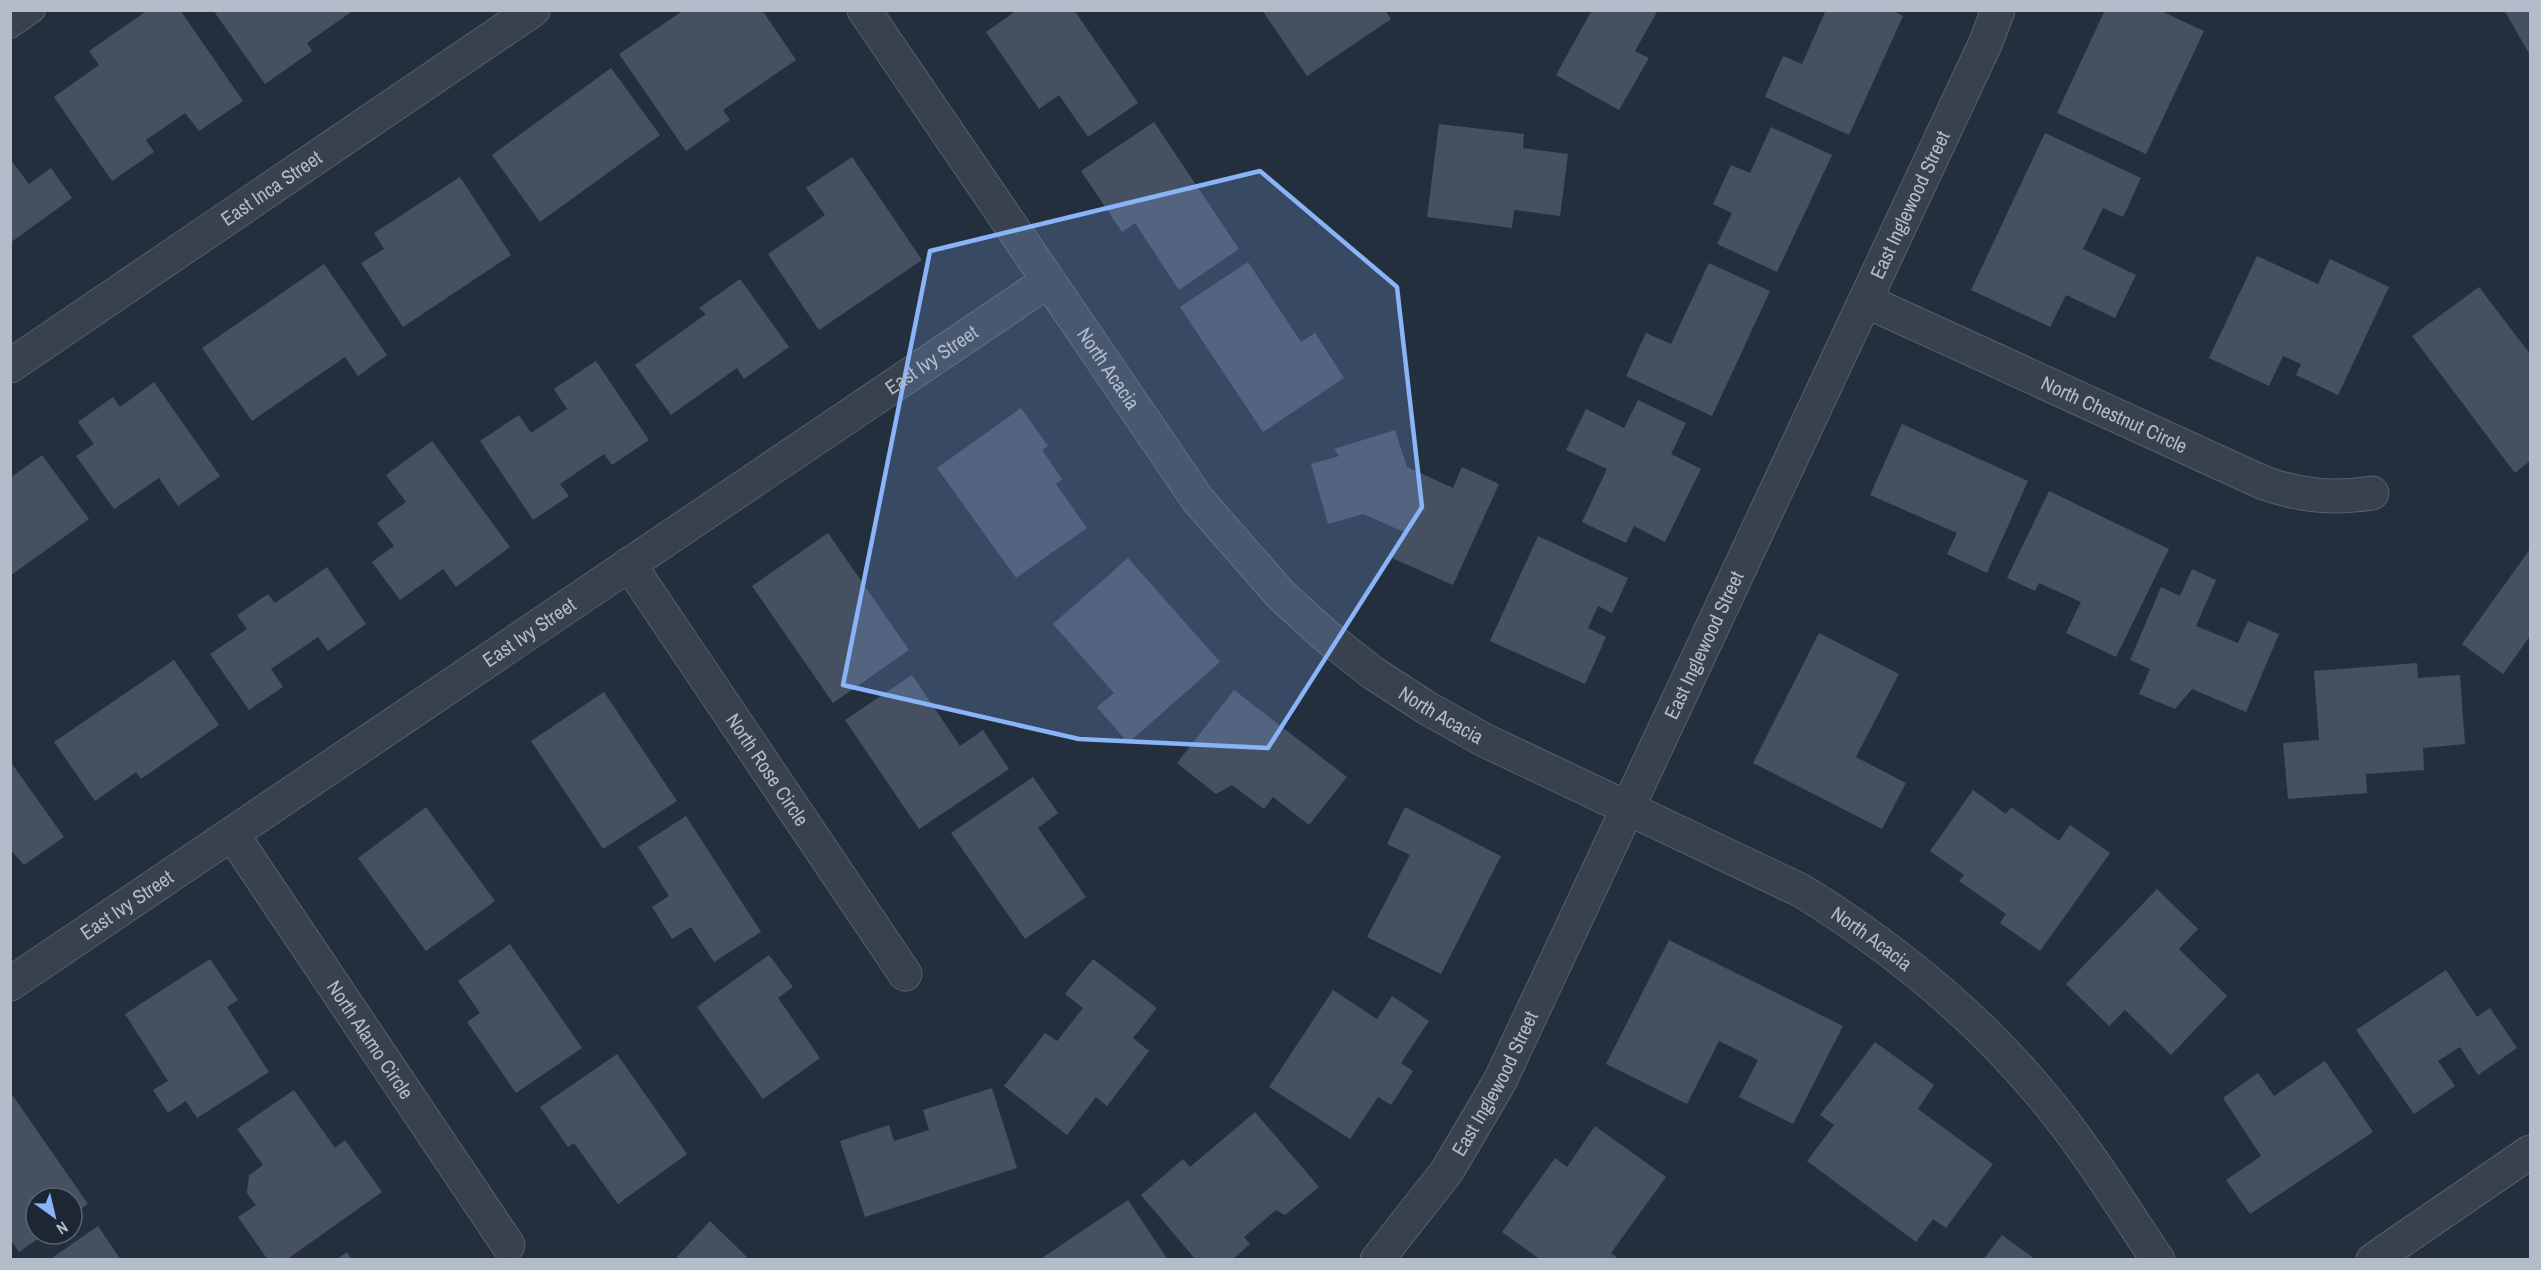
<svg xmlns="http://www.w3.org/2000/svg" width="2541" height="1270" font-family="'Archivo Narrow',sans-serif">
	<rect width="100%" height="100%" fill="#242f3e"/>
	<!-- building -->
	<g fill="#455162">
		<polygon points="148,10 180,10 243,101 199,131 185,113 146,140 154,152 112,181 54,97 99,65 89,51"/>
		<polygon points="213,10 354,10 307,43 312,51 265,84"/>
		<polygon points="684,10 762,10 796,60 723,110 730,120 686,151 619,54"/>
		<polygon points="1017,10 1074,10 1138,103 1088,137 1059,95 1039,109 986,32"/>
		<polygon points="1262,10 1385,10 1391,19 1307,76"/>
		<polygon points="1592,10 1658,10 1635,51 1649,58 1619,110 1556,75"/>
		<polygon points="1826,10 1891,10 1903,16 1849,135 1765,97 1783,56 1802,64"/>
		<polygon points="2105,10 2159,10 2204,31 2146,154 2057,113"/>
		<polygon points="2504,10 2530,10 2530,55"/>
		<polygon points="611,68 660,135 540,222 492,155"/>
		<polygon points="1154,122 1239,249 1179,290 1135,223 1122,232 1081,171"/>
		<polygon points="1439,124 1524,134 1523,148 1568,154 1560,216 1514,210 1512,228 1427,217"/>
		<polygon points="1771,127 1832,155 1777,272 1717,244 1732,213 1713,204 1731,165 1750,173"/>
		<polygon points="2045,133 2141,178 2123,217 2103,208 2083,249 2136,275 2115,318 2066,295 2050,327 1971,290"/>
		<polygon points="852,157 922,260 819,330 768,254 825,215 806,188"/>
		<polygon points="10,159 29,184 51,168 72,198 10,243"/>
		<polygon points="460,177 511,255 403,327 361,263 384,249 374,233"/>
		<polygon points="2257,256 2318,284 2330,259 2389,287 2338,395 2296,375 2301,364 2283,356 2269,386 2209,358"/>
		<polygon points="1248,262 1301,342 1315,333 1344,378 1263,432 1180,307"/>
		<polygon points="1709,263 1770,291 1712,416 1626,376 1646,333 1671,344"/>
		<polygon points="324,264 387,355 358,376 345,357 252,421 202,348"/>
		<polygon points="740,279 789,347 744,379 737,368 671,415 635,365 706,314 699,308"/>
		<polygon points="2479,287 2530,354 2530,461 2515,473 2412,336"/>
		<polygon points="596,361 649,440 612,465 604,454 560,484 569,496 533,520 480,441 519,415 531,433 567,409 554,389"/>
		<polygon points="154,382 220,476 178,506 159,478 114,509 76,456 94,444 78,422 113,397 120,407"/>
		<polygon points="1638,400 1686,423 1671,454 1701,469 1665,542 1634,526 1626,543 1582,522 1607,469 1566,450 1586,409 1624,428"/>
		<polygon points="1021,408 1048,446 1042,450 1062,479 1056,484 1087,528 1016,578 937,468"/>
		<polygon points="1902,424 2028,481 1987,573 1947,554 1957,533 1870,495"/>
		<polygon points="1395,430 1407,467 1453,488 1462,467 1499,484 1453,585 1392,558 1404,532 1363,514 1328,524 1311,464 1339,456 1334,449"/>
		<polygon points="432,441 510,547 456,587 443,569 400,600 372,562 394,546 377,523 406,502 386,475"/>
		<polygon points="42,455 89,519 10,576 10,478"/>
		<polygon points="2049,491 2169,549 2116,657 2066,633 2081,602 2039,583 2035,591 2007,578"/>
		<polygon points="828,533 909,650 833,703 752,586"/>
		<polygon points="1538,536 1628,578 1612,613 1598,606 1588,628 1606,637 1585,684 1490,641"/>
		<polygon points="2530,549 2530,636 2503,674 2462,644"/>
		<polygon points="1128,558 1220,662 1128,743 1097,707 1114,693 1053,624"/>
		<polygon points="327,567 366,624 328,651 318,637 271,669 283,687 249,710 210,654 247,629 237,615 268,594 275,603"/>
		<polygon points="2192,569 2216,580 2196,626 2238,643 2248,621 2279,634 2246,712 2192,689 2175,709 2139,694 2150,669 2130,660 2161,587 2180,596"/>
		<polygon points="1819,633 1899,674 1856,757 1906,783 1882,829 1753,763"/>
		<polygon points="174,660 219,725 141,779 136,772 95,801 54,742"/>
		<polygon points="2417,663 2418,678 2460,675 2465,744 2423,748 2424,770 2366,774 2367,793 2288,799 2283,743 2319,740 2314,671"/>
		<polygon points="912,675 960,746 983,730 1009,769 919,829 845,720"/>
		<polygon points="1234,690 1347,777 1309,825 1273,797 1264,809 1232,785 1216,794 1177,763"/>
		<polygon points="604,692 677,801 603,849 531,741"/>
		<polygon points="10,761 64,837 24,865 10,849"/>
		<polygon points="1033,777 1058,813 1038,828 1086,897 1025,939 951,833"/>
		<polygon points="1973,790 2006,814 2011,807 2059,841 2070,825 2110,853 2040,951 2000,923 2006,914 1959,881 1964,875 1930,851"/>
		<polygon points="426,807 495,901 426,951 358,858"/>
		<polygon points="1405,807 1501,856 1441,974 1367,937 1410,855 1387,844"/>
		<polygon points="686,816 761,932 714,962 691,927 672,939 652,907 669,896 638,847"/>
		<polygon points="2157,889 2198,929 2179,949 2227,996 2171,1055 2125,1010 2109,1026 2066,984"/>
		<polygon points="1669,940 1843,1026 1793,1124 1739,1097 1758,1060 1719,1041 1687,1104 1606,1064"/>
		<polygon points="510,944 582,1048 516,1093 467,1022 480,1013 458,981"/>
		<polygon points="769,955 793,987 778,998 820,1058 763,1099 697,1007"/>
		<polygon points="210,959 238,1000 227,1007 269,1072 197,1118 186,1101 168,1113 153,1090 168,1081 125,1014"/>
		<polygon points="1093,959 1157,1008 1133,1038 1149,1051 1107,1106 1096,1097 1067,1135 1004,1086 1045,1033 1057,1041 1083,1008 1065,994"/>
		<polygon points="2446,970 2477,1017 2490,1008 2517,1048 2478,1075 2460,1047 2438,1061 2455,1086 2414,1114 2356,1030"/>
		<polygon points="1333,990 1377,1019 1392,996 1429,1021 1401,1063 1413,1071 1391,1105 1378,1097 1350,1139 1269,1087"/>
		<polygon points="1875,1042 1934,1085 1918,1109 1993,1164 1946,1228 1933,1219 1916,1242 1807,1161 1834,1125 1820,1115"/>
		<polygon points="617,1054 687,1154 618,1204 574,1143 568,1147 540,1107"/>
		<polygon points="2325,1061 2373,1132 2250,1214 2226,1180 2261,1156 2223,1098 2258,1073 2274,1096"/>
		<polygon points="992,1088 1017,1168 865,1217 840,1141 889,1125 894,1141 929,1130 923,1110"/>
		<polygon points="294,1090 335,1148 345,1140 382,1192 286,1260 268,1260 238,1217 256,1205 247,1193 249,1175 263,1165 237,1129"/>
		<polygon points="13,1096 88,1204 72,1215 72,1198 36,1198 36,1234 45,1234 19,1252 10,1239 10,1097"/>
		<polygon points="1255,1112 1319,1187 1285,1215 1276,1210 1244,1237 1250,1244 1232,1260 1196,1260 1141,1195 1183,1159 1190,1167"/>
		<polygon points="1595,1126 1666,1177 1611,1253 1620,1260 1541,1260 1502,1232 1555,1158 1567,1167"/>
		<polygon points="1128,1200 1168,1260 1039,1260"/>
		<polygon points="710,1221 750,1260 674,1260"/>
		<polygon points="98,1226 121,1260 49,1260"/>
		<polygon points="2002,1235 2036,1260 1983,1260"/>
		<polygon points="347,1252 352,1260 336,1260"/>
	</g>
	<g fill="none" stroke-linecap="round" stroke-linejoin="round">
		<!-- service casing -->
		<g stroke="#565f6c" stroke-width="26">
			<polyline id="service" points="10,26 33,10"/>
		</g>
		<!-- minor casing -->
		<g stroke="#565f6c" stroke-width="35">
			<g id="minor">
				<path id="s1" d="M864,10L1198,500L1281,595L1326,636L1373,673L1427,708L1484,740L1802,891C1889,945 1970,1010 2036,1088C2082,1141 2119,1202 2158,1260"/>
				<path id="s2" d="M1866,301L2264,483C2301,496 2333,499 2372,493"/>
				<path id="s3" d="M10,366L533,10"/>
				<path id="s4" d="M629,564L905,974"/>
				<path id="s5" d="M232,834L508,1245"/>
				<path id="s6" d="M10,984L1048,281"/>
				<path id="s7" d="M1377,1260L1447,1171L1500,1081L1986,42L1998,10"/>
				<polyline points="2373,1260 2530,1152"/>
			</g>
		</g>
		<!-- service -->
		<use href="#service" stroke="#38414e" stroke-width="24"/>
		<!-- minor -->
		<use href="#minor" stroke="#38414e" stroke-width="33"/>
	</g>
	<!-- marked area -->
	<path fill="#8ab4f8" fill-opacity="0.2" stroke="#8ab4f8" stroke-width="4.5" stroke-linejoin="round" d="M1260,171L1397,287L1422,507L1268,748L1079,739L843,685L930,251Z"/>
	<g text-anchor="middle" stroke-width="6" stroke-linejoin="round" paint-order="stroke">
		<!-- street labels -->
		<g font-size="20" fill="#b4bcc9" stroke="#1d2633">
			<text dy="7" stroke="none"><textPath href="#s3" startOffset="316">East Inca Street</textPath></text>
			<text dy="7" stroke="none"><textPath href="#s7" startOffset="1185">East Inglewood Street</textPath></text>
			<text dy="7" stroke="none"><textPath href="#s6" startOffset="1113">East Ivy Street</textPath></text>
			<text dy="7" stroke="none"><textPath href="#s1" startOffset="434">North Acacia</textPath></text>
			<text dy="7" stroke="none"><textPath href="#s2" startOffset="273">North Chestnut Circle</textPath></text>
			<text dy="7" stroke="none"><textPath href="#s6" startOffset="627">East Ivy Street</textPath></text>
			<text dy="7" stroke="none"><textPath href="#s7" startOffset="699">East Inglewood Street</textPath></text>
			<text dy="7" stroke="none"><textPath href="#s1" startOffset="920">North Acacia</textPath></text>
			<text dy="7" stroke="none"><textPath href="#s4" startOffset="248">North Rose Circle</textPath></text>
			<text dy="7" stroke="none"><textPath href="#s6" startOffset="141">East Ivy Street</textPath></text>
			<text dy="7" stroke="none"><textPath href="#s1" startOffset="1406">North Acacia</textPath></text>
			<text dy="7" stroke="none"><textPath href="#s5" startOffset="248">North Alamo Circle</textPath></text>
			<text dy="7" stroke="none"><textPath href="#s7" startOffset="213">East Inglewood Street</textPath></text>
		</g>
	</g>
	<!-- border -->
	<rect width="2541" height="1270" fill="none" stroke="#b4bcc9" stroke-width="24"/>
	<!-- north arrow -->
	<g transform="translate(54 1216) rotate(146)"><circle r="28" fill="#1d2633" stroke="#59626f" stroke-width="1.5"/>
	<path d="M0-4.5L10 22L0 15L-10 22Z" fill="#8ab4f8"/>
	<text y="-9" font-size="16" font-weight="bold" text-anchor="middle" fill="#b4bcc9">N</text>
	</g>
</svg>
